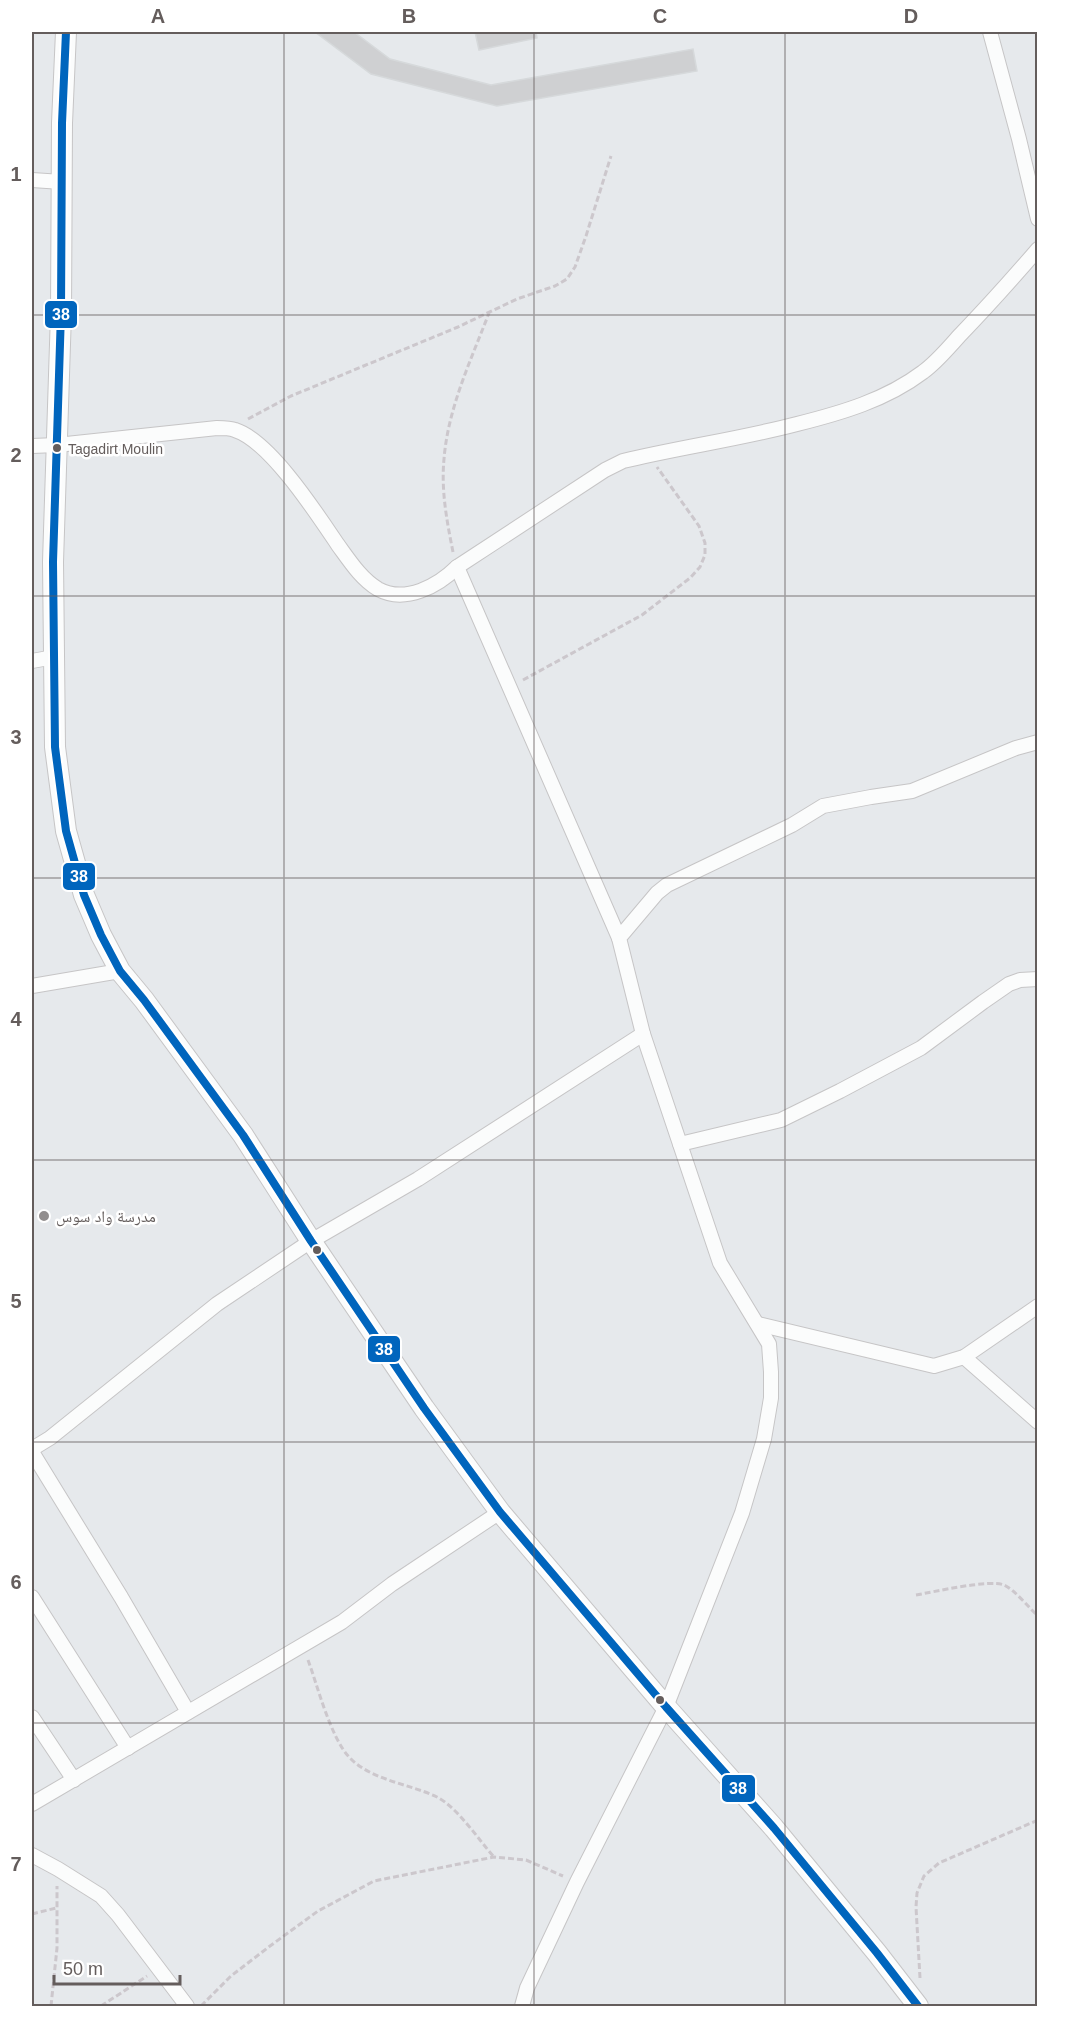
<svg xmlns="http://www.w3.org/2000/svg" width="1069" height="2038" font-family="Arial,'Noto Naskh Arabic',sans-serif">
	<rect width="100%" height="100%" fill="#e6e9ec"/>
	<!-- building -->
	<g fill="#cfd0d2" stroke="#d6d9db" stroke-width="1.5">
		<polygon points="315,32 354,32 390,59 491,85 693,49 697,71 497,106 371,74"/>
		<polygon points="475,32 536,32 537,38 479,50"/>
	</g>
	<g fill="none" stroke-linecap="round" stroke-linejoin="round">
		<!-- street casing -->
		<g stroke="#c6c5c6" stroke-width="16">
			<g id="street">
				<polyline points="990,32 1019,139 1038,219"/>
				<polyline points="32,180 62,182"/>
				<path d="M32,446L57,445L217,428C222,428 230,428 235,430C270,441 317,514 338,545C349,560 361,579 378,589C405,604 438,586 457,567L605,470L623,461C681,447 740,439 797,424C841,413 886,400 923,372C937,362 949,347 961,334C988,306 1013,278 1038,249"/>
				<polyline points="457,567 619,938"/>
				<polyline points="32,661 54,657"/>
				<polyline points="32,986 120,971"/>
				<polyline points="680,1144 781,1120 840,1091 921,1048 983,1002 1009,984 1020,980 1038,979"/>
				<polyline points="758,1324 934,1366 964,1357 1038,1306"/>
				<polyline points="964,1357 1038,1422"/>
				<polyline points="32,1449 50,1438 217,1304 311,1241 418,1179 643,1034 619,938 657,893 667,885 792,825 823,806 871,797 912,791 1016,748 1038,742"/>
				<polyline points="32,1452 121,1597 188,1712"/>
				<polyline points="32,1597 128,1748"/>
				<polyline points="32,1717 74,1780"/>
				<polyline points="32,1804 342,1622 392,1584 500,1512"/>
				<polyline points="32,1855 58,1869 101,1896 118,1915 187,2006"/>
				<polyline points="522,2006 527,1988 577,1882 666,1707 742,1513 764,1439 771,1398 771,1372 769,1344 720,1263 643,1034"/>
			</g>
		</g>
		<!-- secondary casing -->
		<g stroke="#c6c5c6" stroke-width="22">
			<polyline id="secondary" points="66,32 62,123 61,313 53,562 55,747 66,831 84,895 101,935 120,971 144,1000 243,1135 311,1241 424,1408 500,1512 666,1707 774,1828 877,1953 918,2006"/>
		</g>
		<!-- path -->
		<g stroke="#ccc7cc" stroke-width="3" stroke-dasharray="6 3" stroke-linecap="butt">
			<polyline points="248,419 291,396 458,327 517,299 555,286 567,279 575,267 586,236 611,156"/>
			<path d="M453,552C447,522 441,491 444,459C448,408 471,360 489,313"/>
			<polyline points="523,680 642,615 690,578 700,567 705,555 705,543 699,526 657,467"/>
			<path d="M916,1595C933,1592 990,1579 1004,1585C1014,1589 1029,1608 1038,1616"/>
			<path d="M308,1660C318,1687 330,1736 349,1757C370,1780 410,1784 437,1797C458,1808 478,1839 494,1857"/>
			<polyline points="32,1914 56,1908"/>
			<polyline points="920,1978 916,1907 917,1893 924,1876 939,1863 1038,1820"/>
			<polyline points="51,2006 57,1948 57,1886"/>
			<polyline points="101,2006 147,1976"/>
			<polyline points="201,2006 231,1976 270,1946 318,1911 374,1881 494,1857 526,1860 563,1876"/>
		</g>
		<!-- street -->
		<use href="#street" stroke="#fbfcfc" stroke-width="14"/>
		<!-- secondary -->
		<use href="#secondary" stroke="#fbfcfc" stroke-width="20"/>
		<!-- bus-1 casing -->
		<g stroke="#fff" stroke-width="12">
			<polyline id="bus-1" points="66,32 62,123 61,313 53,562 55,747 66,831 84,895 101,935 120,971 144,1000 243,1135 311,1241 424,1408 500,1512 666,1707 774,1828 877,1953 918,2006"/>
		</g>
		<!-- bus-1 -->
		<use href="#bus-1" stroke="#0065bd" stroke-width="8"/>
	</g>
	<!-- grid -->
	<path fill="none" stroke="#645d5c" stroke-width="1.5" stroke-opacity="0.55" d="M284,32V2006M534,32V2006M785,32V2006M32,315H1038M32,596H1038M32,878H1038M32,1160H1038M32,1442H1038M32,1723H1038"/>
	<!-- markers -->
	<g fill="#645d5c" stroke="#fff" stroke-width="2">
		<circle cx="57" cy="448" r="5"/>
		<circle cx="317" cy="1250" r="5"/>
		<circle cx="660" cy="1700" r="5"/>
	</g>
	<circle fill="#928e8e" stroke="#fff" stroke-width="2" cx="44" cy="1216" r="6"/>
	<g text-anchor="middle" stroke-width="5" stroke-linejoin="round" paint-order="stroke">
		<!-- bus labels -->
		<g font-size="14" fill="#645d5c" stroke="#fff" text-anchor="start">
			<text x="68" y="454">Tagadirt Moulin</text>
		</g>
		<!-- poi labels -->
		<g font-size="16" fill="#645d5c" stroke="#fff" text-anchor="start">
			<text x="56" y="1222">مدرسة واد سوس</text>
		</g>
	</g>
	<g stroke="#fff" stroke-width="2">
		<rect x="44" y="300" width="34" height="29" rx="6" fill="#0065bd"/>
		<rect x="62" y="862" width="34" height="29" rx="6" fill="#0065bd"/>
		<rect x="367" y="1335" width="34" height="28" rx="6" fill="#0065bd"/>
		<rect x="721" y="1774" width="35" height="29" rx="6" fill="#0065bd"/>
	</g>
	<g font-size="16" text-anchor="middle" font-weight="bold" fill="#fff">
		<text x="61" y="320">38</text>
		<text x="79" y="882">38</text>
		<text x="384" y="1355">38</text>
		<text x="738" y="1794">38</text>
	</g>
	<!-- border -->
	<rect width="1069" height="2038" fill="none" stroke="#ffffff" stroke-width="66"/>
	<!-- scale -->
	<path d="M54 1975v9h126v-9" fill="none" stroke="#645d5c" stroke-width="3"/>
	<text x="63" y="1975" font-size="18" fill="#645d5c" stroke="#ffffff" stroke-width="4.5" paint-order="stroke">50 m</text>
	<rect x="33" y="33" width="1003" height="1972" fill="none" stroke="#645d5c" stroke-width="2"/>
	<g font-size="20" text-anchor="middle" font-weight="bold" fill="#645d5c">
		<text x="158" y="23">A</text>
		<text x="409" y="23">B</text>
		<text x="660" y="23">C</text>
		<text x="911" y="23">D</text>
		<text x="16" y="181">1</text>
		<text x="16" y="462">2</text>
		<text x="16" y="744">3</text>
		<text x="16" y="1026">4</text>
		<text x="16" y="1308">5</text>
		<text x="16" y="1589">6</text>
		<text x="16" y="1871">7</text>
	</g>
</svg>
